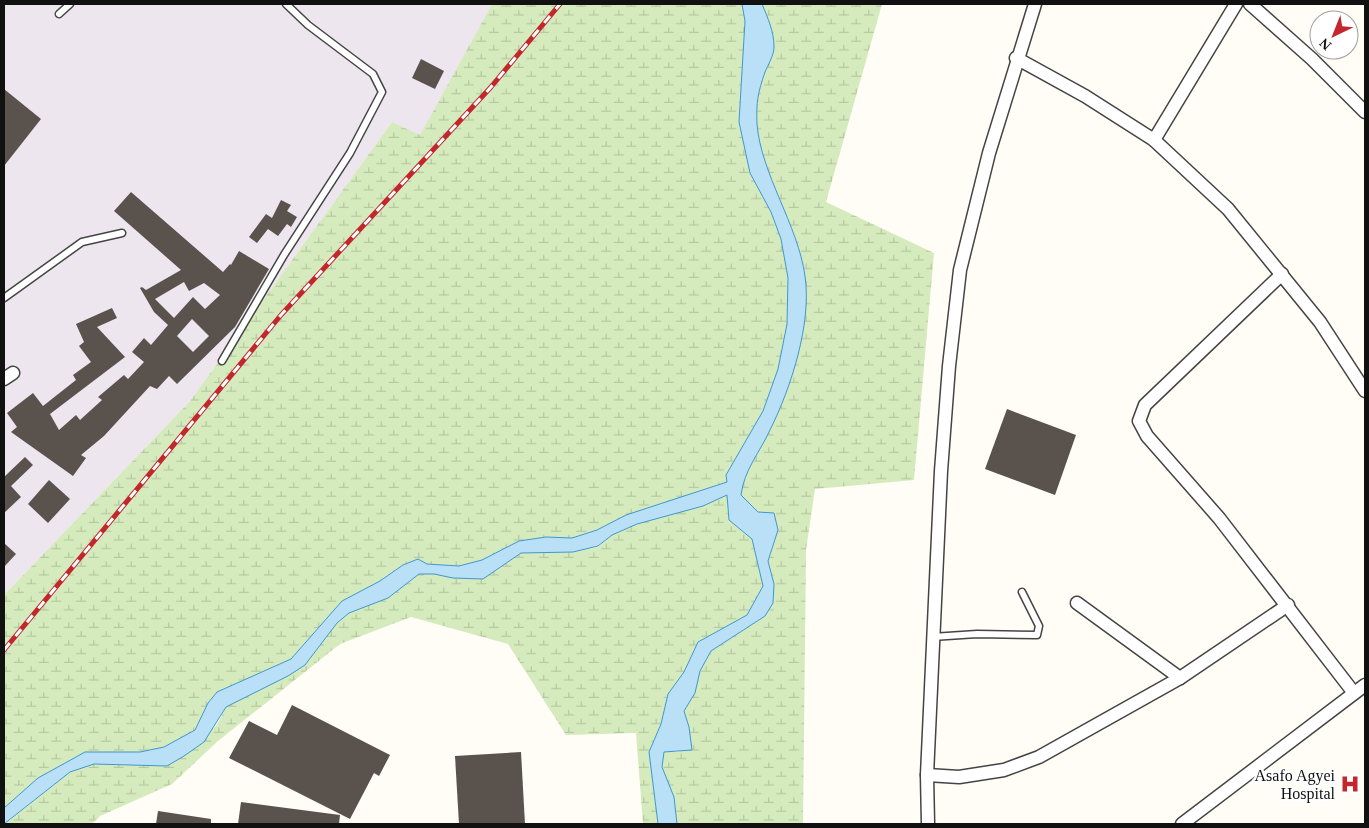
<svg xmlns="http://www.w3.org/2000/svg" width="1369" height="828" font-family="'Times New Roman',serif">
	<defs>
		<pattern id="wetland-marsh" width="20" height="14" patternUnits="userSpaceOnUse" patternTransform="scale(1.25)"><rect width="20" height="14" fill="#d5ebbd"/><path d="M1 5h8M5 5V1M11 12h8M15 12V8" fill="none" stroke="#b6c8a1"/></pattern>
	</defs>
	<rect width="100%" height="100%" fill="#fffdf5"/>
	<!-- industrial -->
	<polygon fill="#eee6ef" points="4,4 492,4 420,136 392,122 190,401 4,595"/>
	<!-- wetland -->
	<g fill="url(#wetland-marsh)">
		<polygon points="492,4 742,4 745,21 739,122 781,239 788,278 787,324 778,369 763,411 726,475 727,482 626,515 597,530 572,538 546,537 519,541 482,560 459,566 427,564 418,559 403,565 380,581 342,601 291,659 217,692 208,703 195,730 164,747 140,752 85,752 38,778 4,808 4,595 190,401 392,122 420,135"/>
		<path d="M762,4H882L826,202L934,253L914,480L815,489L806,550L803,824H677L674,797L662,767L664,752H679L689,727L684,711L695,693L700,671L711,651L765,616L773,603L774,584L768,561L778,530L741,495C743,475 753,464 761,446C783,394 813,335 805,276C798,225 761,174 757,124C756,103 758,92 765,72C768,65 774,55 774,47C774,32 768,18 762,4Z"/>
		<polygon points="727,494 729,520 752,539 763,586 747,615 698,642 684,672 668,694 661,724 649,752 658,824 643,824 636,733 566,735 508,644 411,617 340,644 218,741 172,784 100,816 92,824 5,824 70,772 94,764 167,766 217,725 226,707 305,665 337,623 349,613 388,598 419,574 434,574 453,578 483,579 521,553 573,552 598,547 612,535 637,524 703,506"/>
	</g>
	<!-- water -->
	<path fill="#b9e0f7" stroke="#3f96cf" d="M742,4H762C768,18 774,32 774,47C774,55 768,65 765,72C758,92 756,103 757,124C761,174 798,225 805,276C812,323 791,388 770,430C760,452 744,470 741,495L758,512L774,513L778,530L768,561L774,584L773,603L765,616L711,651L700,671L695,693L684,711L689,727L692,750L664,752L662,767L674,797L677,824H658L649,752L661,724L668,694L684,672L698,642L747,615L763,586L752,539L729,520L727,495L703,506L637,524L612,535L598,546L573,552L521,553L483,579L453,578L434,574H419L388,598L349,613L337,623L305,665L288,676L226,707L204,742L184,756L167,766L94,764L70,772L4,824V808L38,778L85,752H140L164,747L195,730L208,703L217,692L291,659L342,601L380,581L403,565L418,559L427,564L459,566L482,560L519,541L546,537L572,538L597,530L626,515L727,482L726,475L763,411L778,369L787,324L788,278L781,239L771,212L750,173L739,122L745,21Z"/>
	<!-- building -->
	<g fill="#5a524d" fill-rule="evenodd">
		<polygon points="421,59 444,71 435,89 412,78"/>
		<polygon points="4,89 41,119 4,166"/>
		<path d="M131,192L223,272L230,264L231,265L239,251L269,269L235,327L177,384L169,376L157,389L150,386L104,436L81,455L86,458L73,476L11,432L17,427L7,413L33,393L43,406L76,380L73,375L91,362L79,346L84,342L76,324L112,308L117,318L97,327L125,357L50,414L59,430L76,415L80,420L102,400L98,397L124,375L128,379L144,362L132,352L144,338L151,345L168,325L154,312L140,288L142,287L146,290L181,270L114,211ZM184,282L189,291L204,283L220,295L205,309L193,297L174,318L155,299ZM192,319L209,336L193,352L177,336Z"/>
		<polygon points="281,200 291,205 287,211 297,217 291,227 287,224 278,236 268,229 257,243 249,237 266,214 272,218"/>
		<polygon points="1007,409 1076,435 1055,495 985,469"/>
		<polygon points="25,457 33,465 11,486 21,497 4,513 4,477"/>
		<polygon points="49,480 70,499 48,523 28,504"/>
		<polygon points="4,543 16,554 4,567"/>
		<polygon points="292,705 390,755 379,776 374,773 350,819 229,758 249,721 277,735"/>
		<polygon points="521,752 525,824 459,824 455,756"/>
		<polygon points="241,802 340,815 339,824 238,824"/>
		<polygon points="158,811 211,819 211,824 156,824"/>
	</g>
	<g fill="none" stroke-linecap="round" stroke-linejoin="round">
		<!-- lane casing -->
		<g stroke="#444" stroke-width="9">
			<g id="lane">
				<polyline points="59,14 70,4"/>
				<polyline points="4,298 82,242 122,233"/>
				<polyline points="222,361 284,255 350,153 382,92 373,74 308,25 286,4"/>
				<polyline points="932,637 977,634 1037,635 1039,626 1022,592"/>
			</g>
		</g>
		<!-- street casing -->
		<g stroke="#444" stroke-width="15">
			<g id="street">
				<polyline points="1250,4 1312,59 1365,112"/>
				<polyline points="1016,58 1085,96 1154,140 1228,209 1320,322 1365,391"/>
				<polyline points="1154,140 1236,4"/>
				<polyline points="1282,274 1145,405 1139,421 1147,436 1219,518 1354,693"/>
				<polyline points="4,379 13,373"/>
				<polyline points="1077,603 1180,678"/>
				<polyline points="927,775 959,777 1004,770 1039,757 1180,678 1288,605"/>
				<polyline points="928,824 927,775 941,471 949,366 960,270 989,153 1035,4"/>
				<polyline points="1182,824 1365,685"/>
			</g>
		</g>
		<!-- lane -->
		<use href="#lane" stroke="#fff" stroke-width="6"/>
		<!-- street -->
		<use href="#street" stroke="#fff" stroke-width="12"/>
		<!-- rail casing -->
		<g stroke="#c4262e" stroke-width="5">
			<polyline id="rail" points="4,650 281,315 491,87 560,4"/>
		</g>
		<!-- rail -->
		<use href="#rail" stroke="#fff" stroke-width="3" stroke-dasharray="9" stroke-linecap="butt"/>
	</g>
	<!-- icons -->
	<defs>
		<g id="hospital-bare" transform="scale(1.5)"><path d="M-5-5h3v3.5h4V-5h3V5h-3V1.5h-4V5h-3Z" fill="#c4262e" stroke="#fff" stroke-width="2.5" paint-order="stroke"/></g>
	</defs>
	<g fill-rule="evenodd">
		<use href="#hospital-bare" x="1350" y="784"/>
	</g>
	<g text-anchor="middle" stroke-width="5" stroke-linejoin="round" paint-order="stroke">
		<!-- poi labels -->
		<g font-size="16" fill="#111" stroke="#fff" text-anchor="end">
			<text x="1335" y="781">Asafo Agyei<tspan x="1335" dy="18">Hospital</tspan></text>
		</g>
	</g>
	<!-- border -->
	<rect width="1369" height="828" fill="none" stroke="#111111" stroke-width="10"/>
	<!-- north arrow -->
	<g transform="translate(1334 35) rotate(223)"><circle r="24" fill="#ffffff" stroke="#a0a0a0"/>
	<path d="M0-4L9 19L0 12L-9 19Z" fill="#c4262e"/>
	<text y="-8" font-size="14" font-weight="bold" text-anchor="middle" fill="#111111">N</text>
	</g>
</svg>
